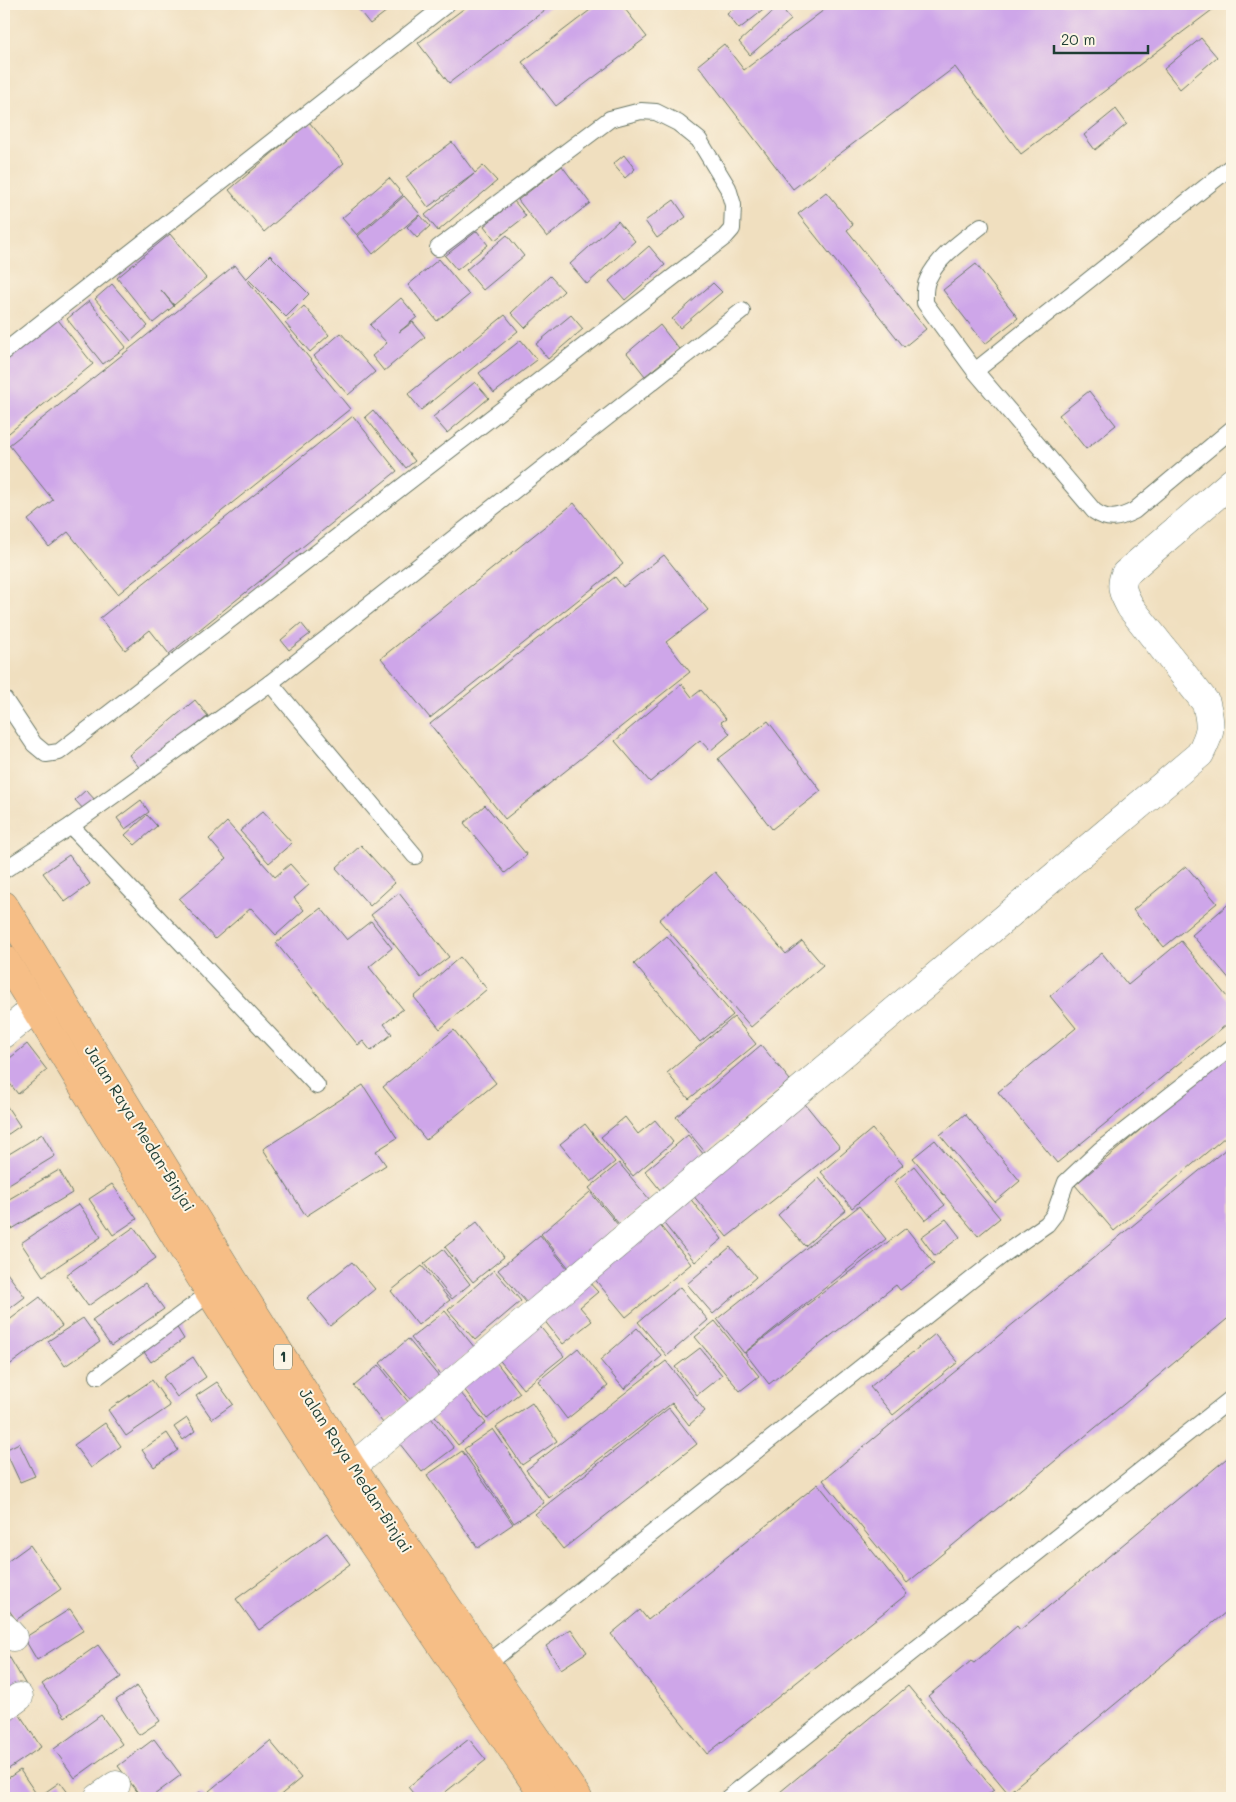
<svg xmlns="http://www.w3.org/2000/svg" width="1236" height="1802" font-family="Mali,sans-serif">
	<rect width="100%" height="100%" fill="#fcf5e5"/>
	<filter id="ink" filterUnits="userSpaceOnUse"><feTurbulence type="fractalNoise" baseFrequency=".02" numOctaves="2"/><feDisplacementMap in="SourceGraphic" scale="10" xChannelSelector="R" yChannelSelector="G"/><feConvolveMatrix kernelMatrix="1 2 1 2 8 2 1 2 1" color-interpolation-filters="sRGB"/></filter>
	<filter id="wash" filterUnits="userSpaceOnUse"><feTurbulence type="fractalNoise" baseFrequency=".0096" numOctaves="4" result="noise"/><feDisplacementMap in="SourceGraphic" scale="20" xChannelSelector="R" yChannelSelector="G"/><feGaussianBlur stdDeviation="1.12" result="paint"/><feColorMatrix in="noise" values="0 0 0 0 0 0 0 0 0 0 0 0 0 0 0 0 0 1.4 0 .05"/><feComposite in="paint" operator="in"/></filter>
	<g filter="url(#wash)">
		<rect width="100%" height="100%" fill="#f0dfbf"/>
		<g id="blocks">
			<!-- building -->
			<g fill="#cea6e9">
				<polygon points="354,4 396,4 370,24"/>
				<polygon points="470,4 553,4 449,83 418,43"/>
				<polygon points="598,4 621,4 647,37 556,106 522,62"/>
				<polygon points="740,4 771,4 739,29 727,14"/>
				<polygon points="832,4 1220,4 1021,154 955,67 793,189 698,65 724,44 744,70"/>
				<polygon points="779,6 791,20 750,55 739,42"/>
				<polygon points="1201,38 1217,57 1180,89 1164,69"/>
				<polygon points="1116,109 1127,124 1095,150 1084,135"/>
				<polygon points="309,122 344,163 264,232 229,190"/>
				<polygon points="452,142 475,173 483,166 497,181 438,231 425,215 474,174 428,207 406,177"/>
				<polygon points="624,155 635,169 625,178 613,164"/>
				<polygon points="562,166 590,203 547,237 518,200"/>
				<polygon points="389,178 403,195 357,235 342,218"/>
				<polygon points="826,192 853,225 847,230 926,329 904,347 798,214"/>
				<polygon points="404,196 420,214 373,254 358,236"/>
				<polygon points="674,200 686,217 657,238 645,221"/>
				<polygon points="514,201 526,216 495,240 484,226"/>
				<polygon points="420,215 430,226 417,238 407,227"/>
				<polygon points="618,221 635,241 587,284 570,264"/>
				<polygon points="477,231 488,245 457,270 445,256"/>
				<polygon points="170,234 206,278 174,305 161,290 174,306 153,323 117,278"/>
				<polygon points="507,235 524,256 483,290 466,270"/>
				<polygon points="649,246 665,265 625,300 609,281"/>
				<polygon points="270,255 309,294 286,317 247,278"/>
				<polygon points="439,259 469,295 437,321 408,285"/>
				<polygon points="976,264 1018,318 985,344 943,290"/>
				<polygon points="235,265 350,409 118,594 68,532 49,547 28,520 53,500 9,445"/>
				<polygon points="550,276 564,291 525,328 511,313"/>
				<polygon points="713,283 722,292 680,328 672,319"/>
				<polygon points="112,284 148,326 131,341 95,299"/>
				<polygon points="401,298 417,317 399,332 413,322 425,337 384,371 372,356 387,343 370,325"/>
				<polygon points="89,301 126,347 103,364 67,319"/>
				<polygon points="304,306 329,335 310,352 285,323"/>
				<polygon points="505,315 518,331 421,410 408,394"/>
				<polygon points="571,315 583,329 548,359 536,344"/>
				<polygon points="55,316 93,364 4,437 4,358"/>
				<polygon points="660,325 679,349 645,376 627,353"/>
				<polygon points="341,333 375,372 348,395 314,356"/>
				<polygon points="521,340 537,360 494,393 479,373"/>
				<polygon points="475,382 489,398 447,433 433,417"/>
				<polygon points="1089,391 1116,425 1086,449 1059,415"/>
				<polygon points="373,410 415,461 406,468 365,417"/>
				<polygon points="353,416 397,471 169,654 150,630 125,650 100,618"/>
				<polygon points="574,503 623,564 430,718 381,658"/>
				<polygon points="664,555 708,610 666,642 690,672 505,819 430,724 615,577 623,587"/>
				<polygon points="301,623 310,634 289,650 281,640"/>
				<polygon points="682,684 692,697 701,690 726,719 721,722 730,734 710,751 700,740 650,782 615,741"/>
				<polygon points="195,700 208,716 142,771 129,755"/>
				<polygon points="768,721 821,791 772,829 718,759"/>
				<polygon points="86,790 96,801 85,811 75,800"/>
				<polygon points="141,800 149,812 125,829 117,818"/>
				<polygon points="485,805 527,855 505,873 464,823"/>
				<polygon points="263,811 292,843 269,863 240,831"/>
				<polygon points="147,815 157,826 135,845 125,835"/>
				<polygon points="227,822 275,877 290,864 309,885 294,898 304,910 276,935 251,908 215,939 179,899 226,859 209,839"/>
				<polygon points="361,845 395,883 370,906 336,868"/>
				<polygon points="69,855 90,884 65,902 43,873"/>
				<polygon points="1186,866 1217,903 1164,947 1133,910"/>
				<polygon points="715,872 786,954 802,941 823,965 751,1027 659,920"/>
				<polygon points="399,893 449,957 421,978 371,915"/>
				<polygon points="1232,901 1232,982 1192,935"/>
				<polygon points="321,908 347,940 371,921 392,948 369,967 403,1009 384,1024 392,1034 371,1051 363,1041 358,1045 276,943"/>
				<polygon points="667,936 733,1015 700,1042 634,964"/>
				<polygon points="1181,941 1232,1003 1232,1020 1057,1163 998,1092 1076,1028 1050,996 1102,953 1128,985"/>
				<polygon points="460,957 487,989 440,1029 414,997"/>
				<polygon points="734,1017 756,1044 689,1099 667,1073"/>
				<polygon points="454,1030 496,1083 426,1140 383,1087"/>
				<polygon points="27,1044 47,1070 18,1094 4,1076 4,1063"/>
				<polygon points="761,1045 790,1080 705,1152 676,1117"/>
				<polygon points="1232,1052 1232,1131 1114,1231 1075,1185"/>
				<polygon points="363,1085 397,1138 376,1151 386,1165 306,1216 263,1149"/>
				<polygon points="801,1099 840,1147 727,1237 688,1189"/>
				<polygon points="4,1102 20,1126 4,1137"/>
				<polygon points="965,1114 1020,1181 995,1202 940,1135"/>
				<polygon points="625,1117 638,1134 655,1120 673,1142 633,1176 601,1137"/>
				<polygon points="585,1124 615,1162 591,1182 560,1144"/>
				<polygon points="872,1129 903,1165 852,1208 821,1172"/>
				<polygon points="42,1134 55,1156 4,1187 4,1157"/>
				<polygon points="688,1135 704,1155 661,1191 645,1171"/>
				<polygon points="935,1140 1000,1218 978,1236 913,1158"/>
				<polygon points="1232,1144 1232,1315 907,1583 823,1480"/>
				<polygon points="619,1163 650,1200 619,1224 589,1188"/>
				<polygon points="914,1166 945,1205 925,1220 894,1182"/>
				<polygon points="59,1170 72,1193 12,1229 4,1215 4,1202"/>
				<polygon points="819,1178 846,1210 805,1246 778,1215"/>
				<polygon points="112,1184 137,1219 113,1235 89,1199"/>
				<polygon points="590,1192 619,1226 569,1268 541,1234"/>
				<polygon points="685,1192 722,1239 695,1262 657,1215"/>
				<polygon points="79,1204 101,1237 43,1276 21,1243"/>
				<polygon points="859,1206 886,1239 744,1353 717,1319"/>
				<polygon points="654,1218 691,1264 626,1317 588,1271"/>
				<polygon points="946,1219 960,1237 935,1256 921,1237"/>
				<polygon points="477,1222 504,1257 473,1282 445,1247"/>
				<polygon points="134,1227 156,1258 88,1306 66,1275"/>
				<polygon points="906,1228 934,1264 900,1290 896,1285 769,1384 745,1353"/>
				<polygon points="540,1235 568,1269 527,1303 498,1270"/>
				<polygon points="730,1247 756,1277 713,1314 687,1284"/>
				<polygon points="443,1249 470,1284 452,1299 424,1264"/>
				<polygon points="352,1262 375,1289 330,1326 307,1298"/>
				<polygon points="422,1266 450,1300 418,1325 391,1291"/>
				<polygon points="4,1269 25,1297 4,1313"/>
				<polygon points="494,1270 521,1301 475,1340 448,1310"/>
				<polygon points="584,1277 598,1292 580,1307 592,1321 563,1344 539,1314"/>
				<polygon points="145,1283 164,1309 111,1346 92,1320"/>
				<polygon points="680,1287 708,1320 667,1356 638,1322"/>
				<polygon points="40,1297 62,1326 4,1369 4,1324"/>
				<polygon points="445,1311 475,1348 441,1375 411,1338"/>
				<polygon points="83,1318 100,1342 65,1366 48,1341"/>
				<polygon points="533,1318 564,1356 523,1389 492,1351"/>
				<polygon points="715,1321 759,1376 740,1391 695,1337"/>
				<polygon points="176,1326 184,1339 151,1362 142,1349"/>
				<polygon points="637,1328 662,1356 624,1389 600,1360"/>
				<polygon points="935,1334 958,1362 893,1415 870,1387"/>
				<polygon points="408,1339 439,1377 411,1400 380,1363"/>
				<polygon points="578,1348 608,1386 567,1419 538,1381"/>
				<polygon points="700,1348 722,1375 697,1395 675,1367"/>
				<polygon points="490,1354 520,1393 487,1419 457,1380"/>
				<polygon points="193,1357 206,1377 177,1397 163,1377"/>
				<polygon points="666,1361 705,1411 689,1425 672,1403 549,1498 526,1470"/>
				<polygon points="379,1365 409,1403 383,1423 354,1386"/>
				<polygon points="152,1380 170,1406 126,1436 108,1410"/>
				<polygon points="217,1382 233,1404 212,1419 196,1396"/>
				<polygon points="455,1386 486,1423 458,1445 428,1407"/>
				<polygon points="532,1403 557,1441 522,1465 496,1427"/>
				<polygon points="669,1408 697,1444 563,1549 535,1514"/>
				<polygon points="425,1410 454,1448 422,1472 392,1434"/>
				<polygon points="187,1418 195,1431 183,1440 174,1427"/>
				<polygon points="105,1423 121,1446 91,1468 74,1445"/>
				<polygon points="493,1429 544,1503 514,1523 464,1449"/>
				<polygon points="167,1433 178,1450 154,1467 142,1450"/>
				<polygon points="19,1443 35,1476 20,1482 5,1450"/>
				<polygon points="462,1451 513,1524 478,1548 427,1475"/>
				<polygon points="1232,1454 1232,1607 1008,1793 928,1696 971,1661 974,1663 1017,1626 1020,1630"/>
				<polygon points="818,1484 907,1594 707,1754 611,1634 640,1610 648,1620"/>
				<polygon points="327,1533 350,1564 259,1630 236,1599"/>
				<polygon points="30,1545 61,1589 16,1620 4,1603 4,1564"/>
				<polygon points="70,1609 84,1630 37,1660 24,1638"/>
				<polygon points="571,1629 587,1652 561,1669 546,1646"/>
				<polygon points="98,1645 121,1677 65,1717 42,1684"/>
				<polygon points="4,1648 26,1685 4,1699"/>
				<polygon points="137,1686 160,1721 139,1735 116,1700"/>
				<polygon points="908,1686 994,1790 983,1798 785,1798 780,1792"/>
				<polygon points="16,1709 41,1747 4,1772 4,1717"/>
				<polygon points="101,1715 122,1744 75,1778 54,1749"/>
				<polygon points="154,1739 181,1775 150,1798 142,1798 118,1766"/>
				<polygon points="469,1739 486,1760 438,1798 417,1798 408,1787"/>
				<polygon points="270,1741 301,1778 277,1798 215,1798 209,1791"/>
				<polygon points="20,1770 37,1795 32,1798 4,1798 4,1781"/>
				<polygon points="60,1782 72,1798 37,1798"/>
				<polygon points="200,1792 205,1798 191,1798"/>
			</g>
		</g>
	</g>
	<g filter="url(#ink)">
		<use href="#blocks" fill-opacity="0" stroke="#687665" stroke-width="1"/>
		<g fill="none" stroke-linecap="round" stroke-linejoin="round">
			<!-- service casing -->
			<g stroke="#687665" stroke-width="18">
				<g id="service">
					<path d="M981,226C963,240 938,257 928,279C924,287 925,294 925,303L975,371L1094,511C1108,521 1118,519 1134,511L1232,429"/>
					<polyline points="4,352 447,4"/>
					<polyline points="975,371 1232,166"/>
					<polyline points="270,683 415,856"/>
					<polyline points="4,699 34,744 46,754 59,752 725,237 732,229 733,205 728,188 699,140 678,123 656,112 641,111 610,119 438,248"/>
					<polyline points="71,826 317,1086"/>
					<polyline points="4,870 71,826 270,683 742,311"/>
					<polyline points="98,1376 210,1293"/>
					<polyline points="486,1665 1004,1254 1047,1224 1054,1215 1066,1182 1100,1150 1232,1047"/>
					<polyline points="728,1798 1232,1398"/>
				</g>
			</g>
			<!-- minor casing -->
			<g stroke="#687665" stroke-width="29">
				<g id="minor">
					<polyline points="4,1034 34,1009 55,997"/>
					<path d="M352,1467L1200,754C1211,732 1212,728 1206,703L1131,608C1124,595 1119,588 1125,574L1232,482"/>
					<polyline points="4,1627 13,1637"/>
					<polyline points="4,1708 19,1697"/>
					<polyline points="98,1798 116,1785"/>
				</g>
			</g>
			<!-- trunk casing -->
			<g stroke="#687665" stroke-width="29">
				<g id="trunk">
					<polyline points="4,905 233,1279 352,1467 578,1798"/>
					<polyline points="4,958 210,1293 330,1481 545,1798"/>
				</g>
			</g>
			<!-- service -->
			<use href="#service" stroke="#fff" stroke-width="16"/>
			<!-- minor -->
			<use href="#minor" stroke="#fff" stroke-width="28"/>
			<!-- trunk -->
			<use href="#trunk" stroke="#f6be86" stroke-width="28"/>
		</g>
	</g>
	<g text-anchor="middle" stroke-width="4" stroke-linejoin="round" paint-order="stroke">
		<!-- shield labels -->
		<rect fill="#fcf5e5" stroke="#617469" stroke-width="1" x="274" y="1344.5" width="18" height="25" rx="4"/>
		<g font-size="15" font-weight="bold" fill="#1f3d34">
			<text x="283" y="1362">1</text>
		</g>
		<!-- street labels -->
		<g font-size="16" fill="#1f3d34" stroke="#fcf5e5">
			<text transform="translate(140 1128) rotate(58)" y="6">Jalan Raya Medan-Binjai</text>
			<text transform="translate(356 1470) rotate(57)" y="6">Jalan Raya Medan-Binjai</text>
		</g>
	</g>
	<!-- margin -->
	<rect width="1236" height="1802" fill="none" stroke="#fcf5e5" stroke-width="20"/>
	<!-- scale -->
	<path d="M1054 45v8h94v-8" fill="none" stroke="#1f3d34" stroke-width="2.5"/>
	<text x="1061" y="45" font-size="15" fill="#1f3d34" stroke="#fcf5e5" stroke-width="4" paint-order="stroke">20 m</text>
</svg>
